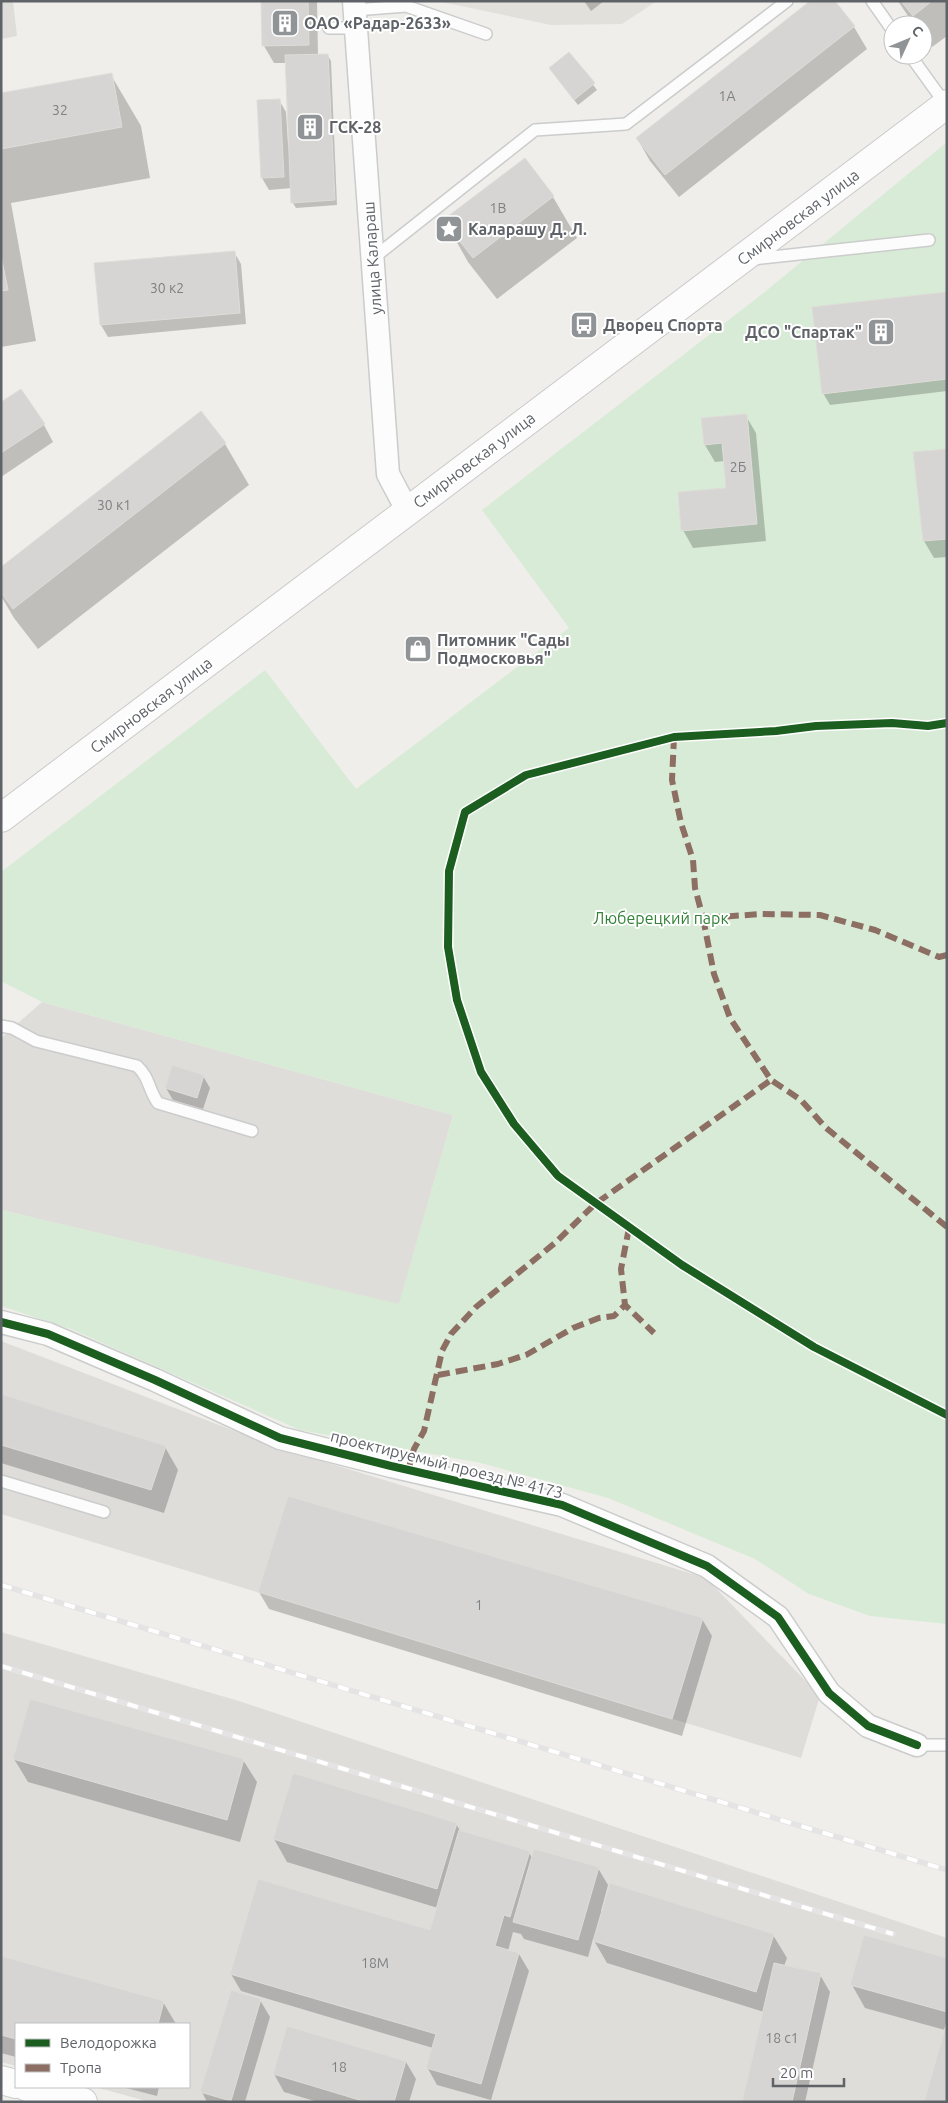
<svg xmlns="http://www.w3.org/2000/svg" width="948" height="2103" font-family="Ubuntu,sans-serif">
	<rect width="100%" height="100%" fill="#efeeea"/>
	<!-- industrial -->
	<g fill="#dfddda">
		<polygon points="1,1 13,1 17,36 1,39"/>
		<polygon points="42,1002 453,1115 399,1305 1,1210 1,1038"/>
		<polygon points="1,1341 279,1448 706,1578 820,1696 801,1758 1,1514"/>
		<polygon points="1,1632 239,1701 947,1938 947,2102 150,2102 95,2087 189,2087 189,2024 16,2024 16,2066 1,2062"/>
	</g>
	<!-- education -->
	<polygon fill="#e2e0da" points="437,1 657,1 622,24 551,25"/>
	<!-- green -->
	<polygon fill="#d8ebd6" points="947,142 947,1624 870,1616 809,1594 755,1559 608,1498 481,1463 300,1430 71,1329 1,1306 1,1210 399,1304 453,1115 42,1002 1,981 1,872 265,670 356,789 569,628 482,510 761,295"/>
	<!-- shadow -->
	<g fill="#0003">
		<polygon points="262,1 317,1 318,56 328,56 331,61 337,205 296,208 293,203 292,188 269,190 262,178 258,101 279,100 286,112 288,144 290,144 286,63 274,63 264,46"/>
		<polygon points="584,1 604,1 591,11"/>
		<polygon points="834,1 854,27 867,49 679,197 650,161 637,138"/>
		<polygon points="898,1 947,1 947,36 932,47 923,36 923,25 914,25"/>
		<polygon points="569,53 597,90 578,105 554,74"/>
		<polygon points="111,75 141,126 150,178 11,203 36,341 1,347 1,94"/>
		<polygon points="553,197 577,238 497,299 468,262 445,221"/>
		<polygon points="234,252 241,264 246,324 108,337 101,325 95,264"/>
		<polygon points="947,294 947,391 830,405 823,393"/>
		<polygon points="1,404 44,425 53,442 1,477"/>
		<polygon points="201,413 225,444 249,485 38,649 14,618 1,596 1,568"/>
		<polygon points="746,416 756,433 766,541 693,548 683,530 728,489 725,461 715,462 705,445"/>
		<polygon points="947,450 947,557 934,558 924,541 914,453"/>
		<polygon points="203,1076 210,1088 203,1109 173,1100 166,1088"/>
		<polygon points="1,1396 165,1447 178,1470 164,1513 1,1463"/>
		<polygon points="259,1592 702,1619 712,1636 682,1736 269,1609"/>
		<polygon points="14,1759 243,1760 257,1782 240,1842 28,1782"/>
		<polygon points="456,1824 461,1832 529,1852 532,1858 598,1868 608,1885 601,1911 773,1935 787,1958 784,1966 820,1975 830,1992 805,2102 744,2102 764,2012 607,1963 593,1939 588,1957 524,1939 521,1934 513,1932 508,1951 519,1954 529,1971 491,2100 437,2085 427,2067 433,2048 241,1991 231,1974 430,1932 438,1908 287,1862 274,1839"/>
		<polygon points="1,1958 163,2002 176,2024 16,2024 16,2057 1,2053"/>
		<polygon points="947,1959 947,2102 945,2030 865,2008 852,1985"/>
		<polygon points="260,2000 270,2017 245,2102 207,2102 202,2092"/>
		<polygon points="406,2062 416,2079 409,2102 318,2102 284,2092 274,2074"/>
		<polygon points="122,2087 159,2087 157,2096"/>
	</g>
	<!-- building -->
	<g fill="#d6d5d3" stroke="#deddd9">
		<polygon points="261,1 308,1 309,45 262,46"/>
		<polygon points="810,1 835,1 855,26 665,175 636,138"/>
		<polygon points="901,1 932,1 913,16"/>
		<polygon points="569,52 595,83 574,100 549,68"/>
		<polygon points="328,54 335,200 291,203 285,55"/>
		<polygon points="112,73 122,127 1,149 1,93"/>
		<polygon points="280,99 284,177 261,178 257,100"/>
		<polygon points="525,158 554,196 473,258 443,220"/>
		<polygon points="235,251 240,313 100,325 94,263"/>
		<polygon points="1,255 8,290 1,291"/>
		<polygon points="947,292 947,379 822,394 812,307"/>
		<polygon points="21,389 45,424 1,453 1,402"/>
		<polygon points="201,411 226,443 13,609 1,593 1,567"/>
		<polygon points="747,414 757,524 681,531 678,492 726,488 722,443 704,445 701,418"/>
		<polygon points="947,449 947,539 923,541 913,452"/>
		<polygon points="172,1065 204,1075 197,1098 165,1088"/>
		<polygon points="1,1394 166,1446 151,1490 1,1445"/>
		<polygon points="288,1496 703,1618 672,1719 258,1592"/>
		<polygon points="30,1699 244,1759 227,1820 13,1759"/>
		<polygon points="293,1773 457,1823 437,1889 273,1839"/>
		<polygon points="459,1830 530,1851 510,1917 504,1915 495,1946 519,1953 481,2084 426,2068 436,2034 230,1974 258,1879 430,1930"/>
		<polygon points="534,1849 599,1867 578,1940 513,1922"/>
		<polygon points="610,1883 774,1934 756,1992 593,1941"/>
		<polygon points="864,1935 947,1958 947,2012 850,1985"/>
		<polygon points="1,1956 164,2001 158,2024 16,2024 16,2039 1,2035"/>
		<polygon points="774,1963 821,1973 792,2102 742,2102"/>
		<polygon points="231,1990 261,1999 231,2101 200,2092"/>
		<polygon points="947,2021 947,2102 924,2102"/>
		<polygon points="287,2026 406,2061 394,2102 366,2102 273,2074"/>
	</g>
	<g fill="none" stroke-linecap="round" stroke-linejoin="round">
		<!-- service casing -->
		<g stroke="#cbcccc" stroke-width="14">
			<g id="service">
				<polyline points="872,1 893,31"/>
				<polyline points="355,10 406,6 486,34"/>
				<polyline points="329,28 356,28"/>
				<polyline points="910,55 946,105"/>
				<polyline points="372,259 535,130 626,124 787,1"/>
				<polyline points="753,259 929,240"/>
				<path d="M1,1026L12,1028L36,1041L137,1066C150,1078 148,1089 158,1103L252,1131"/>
				<polyline points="1,1481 104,1512"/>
				<polyline points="917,1745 947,1745"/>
			</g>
		</g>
		<!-- minor casing -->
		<g stroke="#cbcccc" stroke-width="25">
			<g id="minor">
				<polyline points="354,1 388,474 407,510"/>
				<polyline points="1,1322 48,1334 155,1380 280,1438 391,1466 562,1505 707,1566 778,1617 829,1693 868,1726 917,1745"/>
			</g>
		</g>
		<!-- tertiary casing -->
		<g stroke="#cbcccc" stroke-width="30">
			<g id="tertiary">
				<polyline points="1,2080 16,2084"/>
				<polyline points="27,2087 83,2102"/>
			</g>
		</g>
		<!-- secondary casing -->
		<g stroke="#cacacb" stroke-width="30">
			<polyline id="secondary" points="1,818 947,104"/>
		</g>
		<!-- service -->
		<use href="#service" stroke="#fdfcfc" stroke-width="11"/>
		<!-- minor -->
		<use href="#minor" stroke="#fdfcfc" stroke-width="22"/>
		<!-- tertiary -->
		<use href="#tertiary" stroke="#fdfcfc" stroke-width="28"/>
		<!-- secondary -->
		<use href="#secondary" stroke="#fdfcfc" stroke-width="28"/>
		<!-- rail casing -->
		<g stroke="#e4e4e4" stroke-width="5.5">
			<g id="rail">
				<polyline points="1,1585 947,1870"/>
				<polyline points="1,1666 893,1934"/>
			</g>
		</g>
		<!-- rail -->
		<use href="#rail" stroke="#fff" stroke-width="4" stroke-dasharray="11" stroke-linecap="butt"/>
		<!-- quiet -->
		<g stroke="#8d6e63" stroke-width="6" stroke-dasharray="12 6" stroke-linecap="butt">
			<polyline points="674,737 672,780 681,823 693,860 695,888 703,918"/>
			<polyline points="947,955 939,957 875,930 820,915 762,914 703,918 714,974 730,1018 771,1080 801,1100 825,1127 947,1227"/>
			<polyline points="629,1228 621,1269 625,1305 654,1333"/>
			<polyline points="438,1375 498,1364 526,1355 573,1328 599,1318 614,1316 625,1305"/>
			<polyline points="408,1471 414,1449 424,1431 442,1351 451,1334 476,1307 555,1243 595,1204 771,1080"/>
		</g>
		<!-- cycleway casing -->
		<g stroke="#fff" stroke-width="11">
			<g id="cycleway">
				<polyline points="947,723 928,726 892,723 816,726 776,731 674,737 526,775 465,812 449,871 448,947 457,1000 481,1072 514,1124 558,1176 682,1265 814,1347 947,1415"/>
				<polyline points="1,1322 48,1334 155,1380 280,1438 391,1466 562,1505 707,1566 778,1617 829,1693 868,1726 917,1745"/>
			</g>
		</g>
		<!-- cycleway -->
		<use href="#cycleway" stroke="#1b5e20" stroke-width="8"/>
	</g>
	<!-- icons -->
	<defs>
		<g id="building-square" transform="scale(1.4375)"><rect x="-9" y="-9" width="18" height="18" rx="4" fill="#919496" stroke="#fff"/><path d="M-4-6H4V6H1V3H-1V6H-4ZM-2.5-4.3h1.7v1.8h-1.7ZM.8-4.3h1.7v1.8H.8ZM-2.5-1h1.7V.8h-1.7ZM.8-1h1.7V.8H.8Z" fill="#fff"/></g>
		<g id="sight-square" transform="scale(1.4375)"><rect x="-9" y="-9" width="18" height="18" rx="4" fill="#919496" stroke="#fff"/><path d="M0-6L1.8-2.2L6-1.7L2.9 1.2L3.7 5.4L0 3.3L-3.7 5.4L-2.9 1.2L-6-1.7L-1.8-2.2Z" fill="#fff"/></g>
		<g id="bus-square" transform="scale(1.4375)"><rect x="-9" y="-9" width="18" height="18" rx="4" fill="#919496" stroke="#fff"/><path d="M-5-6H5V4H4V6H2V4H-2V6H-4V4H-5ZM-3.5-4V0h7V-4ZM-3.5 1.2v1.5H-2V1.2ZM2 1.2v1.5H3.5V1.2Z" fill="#fff"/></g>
		<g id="shop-square" transform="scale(1.4375)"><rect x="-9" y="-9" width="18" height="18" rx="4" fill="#919496" stroke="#fff"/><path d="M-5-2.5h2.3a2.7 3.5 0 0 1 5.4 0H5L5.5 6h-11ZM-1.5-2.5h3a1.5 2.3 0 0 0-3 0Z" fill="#fff"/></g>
	</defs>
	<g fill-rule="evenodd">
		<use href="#building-square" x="285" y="23"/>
		<use href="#building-square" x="310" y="127"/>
		<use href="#sight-square" x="449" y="229"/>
		<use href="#bus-square" x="584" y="325"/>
		<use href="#building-square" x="881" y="332"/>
		<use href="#shop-square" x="418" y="649"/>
	</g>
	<g text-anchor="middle" stroke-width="4" stroke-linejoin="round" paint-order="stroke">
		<!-- number labels -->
		<g font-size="14" fill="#7e8184">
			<text x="727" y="101">1А</text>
			<text x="60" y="115">32</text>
			<text x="498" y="213">1В</text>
			<text x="167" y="293">30 к2</text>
			<text x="738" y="472">2Б</text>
			<text x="114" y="510">30 к1</text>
			<text x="479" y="1610">1</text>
			<text x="375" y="1968">18М</text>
			<text x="782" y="2043">18 с1</text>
			<text x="339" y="2072">18</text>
		</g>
		<!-- poi labels -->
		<g font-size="16" font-weight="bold" fill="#5f6368" stroke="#fff" text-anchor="start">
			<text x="304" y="29">ОАО «Радар-2633»</text>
			<text x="329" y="133">ГСК-28</text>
			<text x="468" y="235">Каларашу Д. Л.</text>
			<text x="603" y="331">Дворец Спорта</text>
			<text x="862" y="338" text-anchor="end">ДСО "Спартак"</text>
			<text x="437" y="646">Питомник "Сады<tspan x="437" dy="18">Подмосковья"</tspan></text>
		</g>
		<!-- street labels -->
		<g font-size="16" fill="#5f6368" stroke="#fff">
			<text transform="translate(798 217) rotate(-37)" y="6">Смирновская улица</text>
			<text transform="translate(372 258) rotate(-94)" y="6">улица Калараш</text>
			<text transform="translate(474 460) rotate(-37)" y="6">Смирновская улица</text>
			<text transform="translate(151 705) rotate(-37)" y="6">Смирновская улица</text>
			<text transform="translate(447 1464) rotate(14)" y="6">проектируемый проезд № 4173</text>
		</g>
		<!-- park labels -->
		<g font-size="16" fill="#348238" stroke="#fff">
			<text x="661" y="924">Люберецкий парк</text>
		</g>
	</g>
	<!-- border -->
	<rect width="948" height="2103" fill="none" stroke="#5f6368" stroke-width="5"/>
	<!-- legend -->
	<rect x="15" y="2023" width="175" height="65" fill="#ffffff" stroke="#bfc1c3"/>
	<rect x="25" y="2039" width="25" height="8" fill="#1b5e20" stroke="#bfc1c3"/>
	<text x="60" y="2048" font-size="15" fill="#5f6368">Велодорожка</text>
	<rect x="25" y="2064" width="25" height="8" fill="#8d6e63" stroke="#bfc1c3"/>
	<text x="60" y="2073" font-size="15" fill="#5f6368">Тропа</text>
	<!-- north arrow -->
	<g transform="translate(908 40) rotate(46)"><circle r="24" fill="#ffffff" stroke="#bfc1c3"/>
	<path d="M0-4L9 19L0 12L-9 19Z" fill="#919496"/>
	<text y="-8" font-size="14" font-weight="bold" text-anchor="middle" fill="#5f6368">С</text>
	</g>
	<!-- scale -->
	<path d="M773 2078v8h71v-8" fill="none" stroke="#5f6368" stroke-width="2.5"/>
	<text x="780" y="2078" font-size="15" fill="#5f6368" stroke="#ffffff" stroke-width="4" paint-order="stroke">20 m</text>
</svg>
